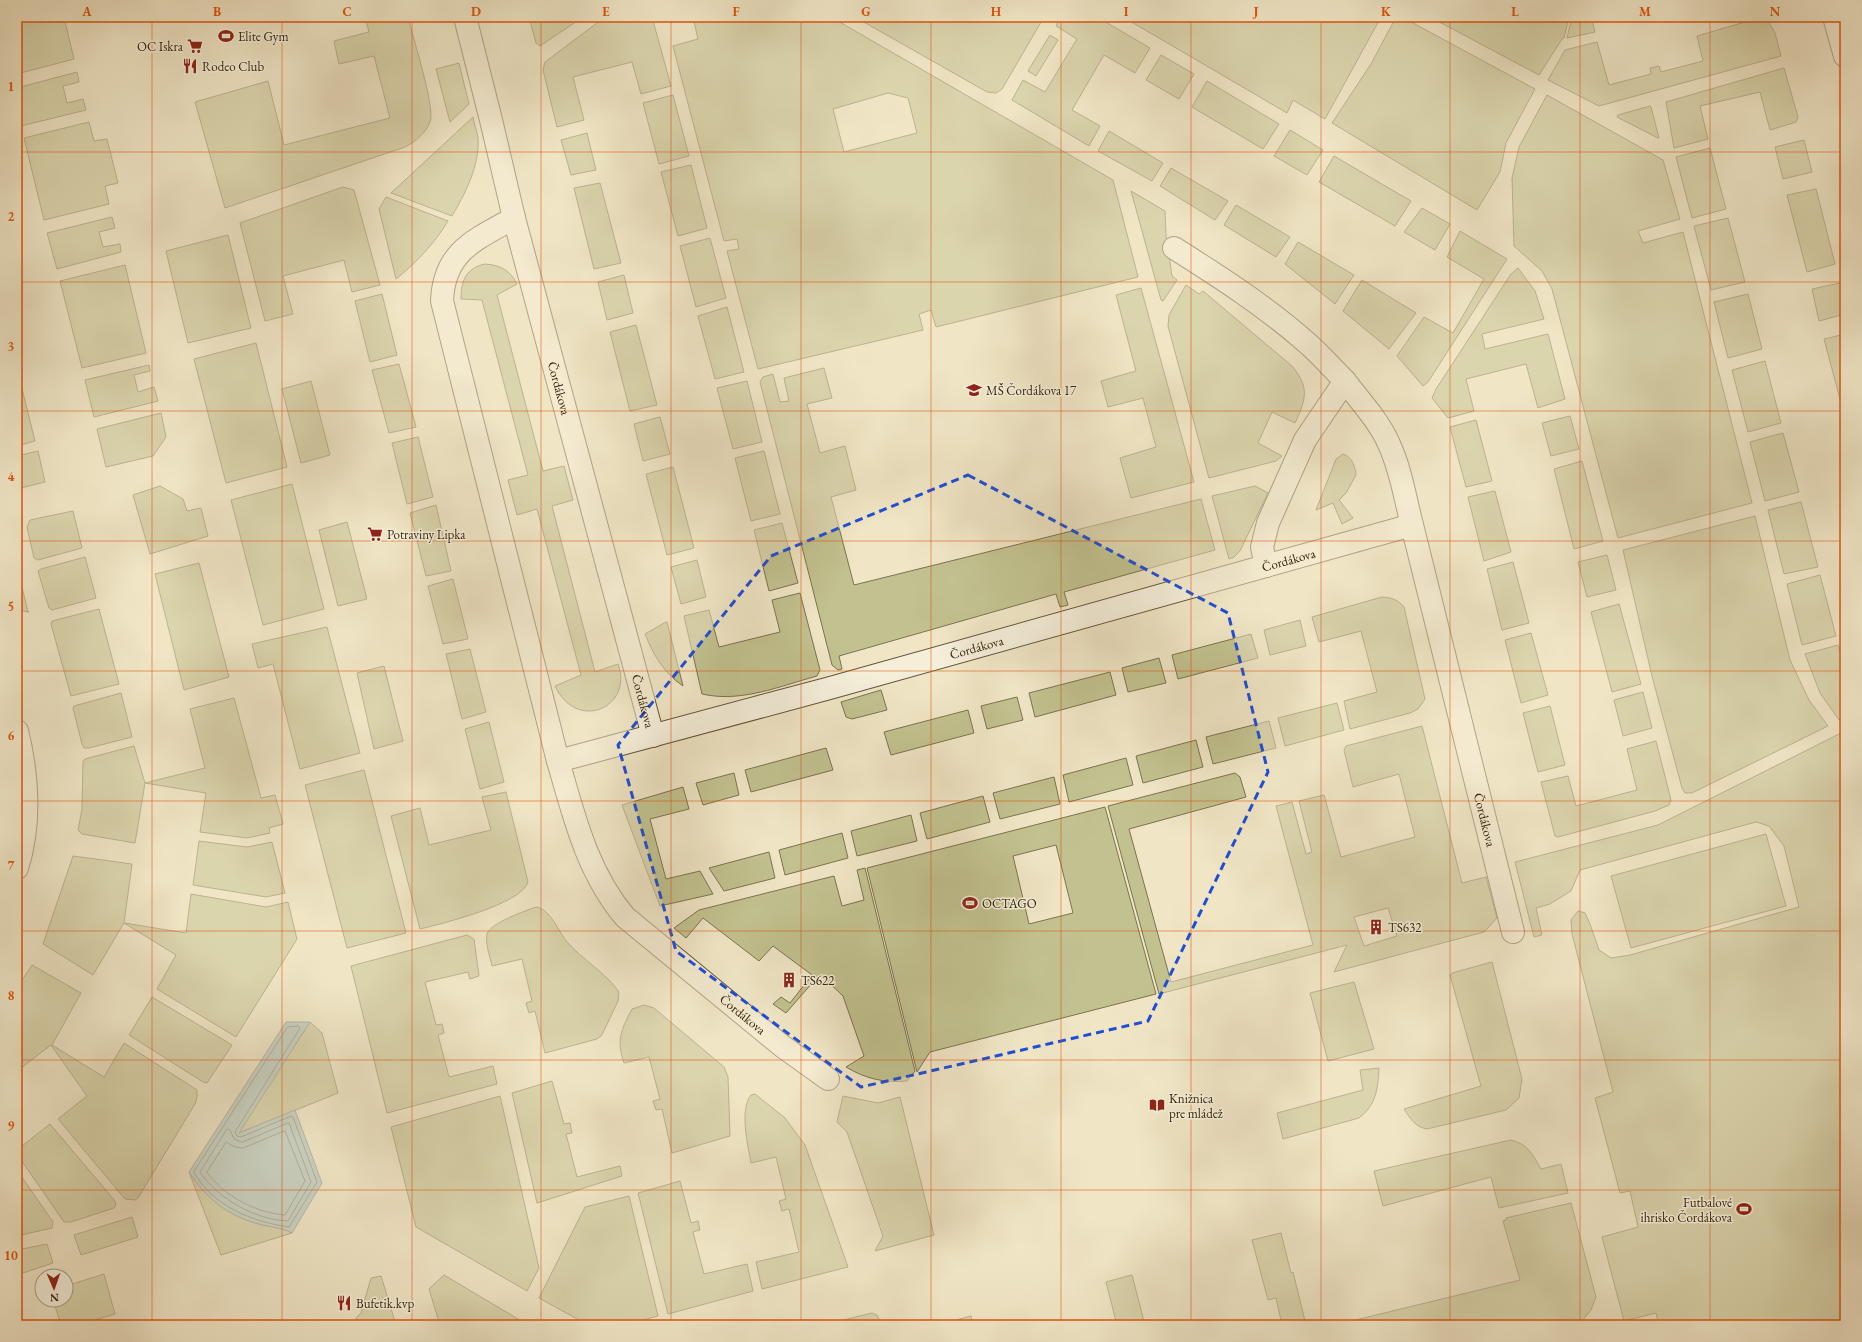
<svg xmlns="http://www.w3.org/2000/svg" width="1862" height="1342" font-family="'EB Garamond',serif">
	<rect width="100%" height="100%" fill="#f0e6c6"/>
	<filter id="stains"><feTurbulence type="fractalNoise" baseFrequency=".005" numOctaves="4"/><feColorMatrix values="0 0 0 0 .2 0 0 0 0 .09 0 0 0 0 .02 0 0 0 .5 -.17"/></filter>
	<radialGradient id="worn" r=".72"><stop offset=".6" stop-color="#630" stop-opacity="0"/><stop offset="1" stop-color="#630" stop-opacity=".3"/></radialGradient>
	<!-- green -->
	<g fill="#c2c290" stroke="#7c734e" fill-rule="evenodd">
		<polygon points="17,17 64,17 74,59 17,74"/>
		<path d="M365,17H408C412,35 436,109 430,122C425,134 416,141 405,147L225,208L195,102L268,81L284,145L390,118L374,56L339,64L334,41L369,32Z"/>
		<polygon points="529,17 583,17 540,46 536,43"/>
		<polygon points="605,17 652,17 671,86 641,94 632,62 573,77 584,120 557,127 543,70 545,62"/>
		<path d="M693,17H831L1113,180L1138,277L936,327L931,310L919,314L923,330L758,369L727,251L739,249L737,239L724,241L673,46L698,39ZM888,93L908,98L917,133L844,152L833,109Z"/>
		<polygon points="855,17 1044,17 1002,89 996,93 987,92"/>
		<polygon points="1060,17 1097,17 1150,48 1135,73 1104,55 1072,110 1100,126 1089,146 1012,100 1023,80 1045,92 1077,39 1056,26"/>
		<polygon points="1123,17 1381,17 1325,119 1293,100 1287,113"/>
		<polygon points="1396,17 1402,17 1535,89 1506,143 1500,172 1477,210 1332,123 1371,64"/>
		<polygon points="1430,17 1569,17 1564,38 1562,39 1539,75"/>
		<polygon points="1572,17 1591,17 1595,32 1567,38"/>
		<polygon points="1762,17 1766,17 1775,33 1781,56 1599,106 1548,80 1565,50 1597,42 1609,85 1651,74 1650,68 1659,66 1661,72 1703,61 1697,36"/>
		<polygon points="1050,35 1058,40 1036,76 1028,71"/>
		<polygon points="1161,55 1194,74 1179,99 1146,80"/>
		<polygon points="459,63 469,104 450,122 436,69"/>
		<polygon points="1784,68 1798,117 1796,122 1770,130 1760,92 1700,106 1708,139 1674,148 1666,102"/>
		<polygon points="77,72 79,82 63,86 67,103 83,99 86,110 21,126 17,111 17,88"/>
		<polygon points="1207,81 1279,124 1263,149 1192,107"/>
		<polygon points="673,95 689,156 659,164 643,103"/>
		<polygon points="1547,95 1663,160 1680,219 1638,231 1643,243 1683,232 1752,503 1618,538 1552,289 1542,271 1514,246 1512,178 1519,147"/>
		<polygon points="1650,106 1651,107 1659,138 1658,138 1617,117 1618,115"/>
		<path d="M473,117C474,124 477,131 478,138C480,165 465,194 452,216L391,193Z"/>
		<polygon points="89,122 94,141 107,139 118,183 105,186 109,204 44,220 24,138"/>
		<polygon points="1290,130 1323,150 1307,175 1274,156"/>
		<polygon points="1109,131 1163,163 1152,181 1098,151"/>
		<polygon points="587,133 596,170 571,175 561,140"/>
		<polygon points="1804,140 1812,172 1783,179 1775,147"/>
		<polygon points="1710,148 1726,209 1692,218 1676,157"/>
		<polygon points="1334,156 1411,201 1395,226 1319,182"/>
		<polygon points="691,165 707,228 678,236 661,172"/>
		<polygon points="1171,168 1228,201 1215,220 1160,186"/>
		<polygon points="600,183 621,263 594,269 574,188"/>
		<polygon points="343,187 354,190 380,285 352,292 344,260 283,276 293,314 265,321 240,223"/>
		<polygon points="1816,189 1835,264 1807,272 1787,195"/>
		<polygon points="1131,191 1165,211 1166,235 1172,276 1177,280 1163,301 1161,300"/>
		<path d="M386,197L448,221C434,244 417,262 396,279L379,209Z"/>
		<polygon points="1236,205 1290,237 1276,257 1224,225"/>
		<polygon points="1422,208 1450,224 1435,250 1404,232"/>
		<polygon points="112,217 115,228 99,232 103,247 120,244 121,252 57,269 47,233"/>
		<polygon points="1728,218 1745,282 1711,290 1694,226"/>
		<polygon points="1460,231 1507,259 1428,382 1423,386 1397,356 1424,317 1453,333 1484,279 1447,257"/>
		<polygon points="228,235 251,328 188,343 166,251"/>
		<polygon points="710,238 726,298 696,307 680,246"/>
		<polygon points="1298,242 1354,275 1335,304 1285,264"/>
		<path d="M485,264C500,265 510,270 517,284L497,295L543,471L564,466L573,500L552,506L595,672L618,664C634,707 577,733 555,686L581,675L537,509L517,515L508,480L528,475L482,300L461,299C461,281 466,268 485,264Z"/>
		<polygon points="125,265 146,353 82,368 60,281"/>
		<polygon points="1518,268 1535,291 1544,319 1482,334 1485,349 1548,334 1565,399 1538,408 1526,364 1466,379 1474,411 1448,418 1432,398 1436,389 1511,274"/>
		<polygon points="624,275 633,313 607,320 598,282"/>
		<polygon points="1362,280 1416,313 1389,349 1343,311"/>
		<polygon points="1840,283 1845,302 1845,314 1819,321 1812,289"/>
		<path d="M1186,285L1199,294L1203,291L1292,366C1310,388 1306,399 1295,423L1272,412L1258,443L1282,456L1276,461L1209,478L1168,326L1169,315Z"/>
		<polygon points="1141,288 1194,482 1131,498 1120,458 1156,447 1143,398 1108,407 1101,381 1136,371 1116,295"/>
		<polygon points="382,294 397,355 370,362 355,301"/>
		<polygon points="1748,294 1762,349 1728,358 1714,302"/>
		<polygon points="727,307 744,372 715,379 698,316"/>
		<polygon points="636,325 657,405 630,411 610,332"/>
		<polygon points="1845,334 1845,413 1844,414 1824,339"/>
		<polygon points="256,343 287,467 226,483 194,359"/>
		<polygon points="1765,361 1781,423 1748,432 1732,370"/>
		<polygon points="399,364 416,427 389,433 372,370"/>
		<polygon points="149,365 150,371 134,375 138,392 154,387 158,401 94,417 85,380"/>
		<polygon points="824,368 832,398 807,404 820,453 845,446 856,490 831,497 854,585 1201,499 1215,550 1064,592 1068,605 1060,607 1056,594 839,656 842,669 838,670 832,665 760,382 763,377 773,374 780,402 789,401 784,378"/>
		<polygon points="20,381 35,441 17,446 17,382"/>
		<polygon points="311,381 330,455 301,463 282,389"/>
		<polygon points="747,381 762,442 733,449 717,388"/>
		<polygon points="161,413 166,437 153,456 106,467 97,429"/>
		<polygon points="1570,416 1579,449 1551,456 1542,423"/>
		<polygon points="660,417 670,454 643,461 634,424"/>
		<polygon points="1476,420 1492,481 1466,487 1450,427"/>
		<polygon points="1783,433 1799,492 1765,501 1750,442"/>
		<polygon points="418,437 433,497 407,504 392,443"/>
		<polygon points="38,451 45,482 21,488 18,487 17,456"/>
		<polygon points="764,451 780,514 751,521 735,458"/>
		<path d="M1343,454C1352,457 1355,466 1356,475L1346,493L1339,500L1353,518L1342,524L1333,503L1316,510L1336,459Z"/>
		<polygon points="1582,461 1603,541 1574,549 1554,469"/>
		<polygon points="673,467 694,548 667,555 646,474"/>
		<polygon points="292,484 324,609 263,625 231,500"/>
		<polygon points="160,486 183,499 187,511 201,508 208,536 150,554 133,495"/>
		<polygon points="1255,486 1268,493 1240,551 1234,557 1229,559 1212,496"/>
		<polygon points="1495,491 1511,552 1484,561 1468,497"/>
		<polygon points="1801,502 1818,567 1784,574 1768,510"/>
		<polygon points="436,505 451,571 426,576 410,513"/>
		<polygon points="73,511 82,548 38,560 34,558 27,527 30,520"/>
		<polygon points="1755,516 1790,660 1809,700 1828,726 1692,793 1685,793 1682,788 1652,676 1623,550"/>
		<polygon points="347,522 367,599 338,606 319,530"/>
		<polygon points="782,523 798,583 769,591 754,530"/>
		<polygon points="1607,555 1616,590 1587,597 1578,562"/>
		<polygon points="85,557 96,598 52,610 49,608 38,571 41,569"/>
		<polygon points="697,560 706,597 681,604 671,567"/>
		<polygon points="1513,562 1529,623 1502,630 1487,569"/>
		<polygon points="199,563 229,677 184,690 155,574"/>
		<polygon points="17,566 28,612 29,612 17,610"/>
		<polygon points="1820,575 1836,636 1802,645 1787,584"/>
		<polygon points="453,579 468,639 443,644 428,586"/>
		<path d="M800,593L820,670L817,676C780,686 741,703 702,694L684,616L709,610L719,647L780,632L772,600Z"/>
		<path d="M1382,597C1392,598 1397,599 1404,607L1425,699L1418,709L1410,713L1350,729L1344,701L1377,692L1361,631L1319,642L1312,617Z"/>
		<polygon points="1619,604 1641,684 1612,692 1591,612"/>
		<polygon points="99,609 119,684 71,696 51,624 52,621"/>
		<polygon points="1300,620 1306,646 1270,655 1264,630"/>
		<path d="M666,622H667L683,686C663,672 654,656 645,634Z"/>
		<polygon points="327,627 360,753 300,769 273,664 258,668 252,644"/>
		<polygon points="1531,633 1548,695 1521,703 1505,640"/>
		<polygon points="1251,634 1258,658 1178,679 1172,655"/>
		<polygon points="1838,645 1845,674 1845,717 1839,720 1820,693 1805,654"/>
		<polygon points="470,649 486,712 462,719 446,654"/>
		<polygon points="1159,658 1166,683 1128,692 1122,668"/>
		<polygon points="384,666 403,741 374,749 357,673"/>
		<polygon points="1110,672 1116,695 1035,717 1029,693"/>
		<polygon points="881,690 887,710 852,719 846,717 841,702"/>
		<polygon points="1643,692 1652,728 1623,736 1614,700"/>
		<polygon points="121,693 132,737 89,748 84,748 82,744 73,708 74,706"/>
		<polygon points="1017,697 1023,720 987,729 981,706"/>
		<polygon points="234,698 261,798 275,795 283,824 269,828 270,833 247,838 200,832 206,793 145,783 135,843 82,834 78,830 82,809 83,761 85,759 134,746 145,783 205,768 190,709"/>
		<polygon points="1337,703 1344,730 1285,746 1278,718"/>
		<polygon points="1550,706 1565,765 1538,772 1523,713"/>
		<polygon points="968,710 974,733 891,755 884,732"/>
		<polygon points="1269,721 1276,748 1213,764 1206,737"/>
		<polygon points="489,722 504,782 480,789 465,729"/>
		<path d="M1422,726L1462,883L1486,877L1497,918L1484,932L1334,972L1347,945L1159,994L1108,806L1235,773L1240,777L1246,797L1129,829L1171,982L1313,945L1276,806L1292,802L1306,854L1312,852L1299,801L1324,795L1341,857L1415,837L1399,774L1353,787L1344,750L1346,746ZM1388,908L1397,936L1364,946L1354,917Z"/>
		<polygon points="1845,731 1845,1325 1659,1325 1656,1313 1624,1321 1602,1237 1638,1227 1630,1191 1620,1193 1595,1098 1613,1092 1572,934 1571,920 1578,911 1585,913 1590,924 1599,950 1611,958 1630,955 1799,907 1784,846 1769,826 1756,822 1580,870 1571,891 1550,904 1536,908 1542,935 1534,937 1515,862 1658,825"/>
		<polygon points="1196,740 1203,767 1143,783 1136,756"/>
		<polygon points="1656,741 1671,800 1669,805 1655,811 1558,837 1555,836 1541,782 1568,776 1576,806 1637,790 1627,749"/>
		<polygon points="826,748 833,770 751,792 745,770"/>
		<polygon points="1126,758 1133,785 1069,802 1063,775"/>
		<polygon points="364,770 406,933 347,948 305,785"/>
		<polygon points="734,773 739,795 703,805 696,783"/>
		<polygon points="1054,777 1060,804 1000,819 993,793"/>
		<polygon points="683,787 689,809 650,819 666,879 700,871 713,894 660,906 622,805"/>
		<path d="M506,792L528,882C522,904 441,924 420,929L391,816L420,808L429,845L491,830L482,797Z"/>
		<polygon points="983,796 990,822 927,839 920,813"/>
		<path d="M1105,807L1156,994L930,1052L917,1072L867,868ZM1056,845L1073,913L1029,924L1013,856Z"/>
		<polygon points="911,815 917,841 857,856 851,831"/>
		<polygon points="842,833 848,858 785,875 779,850"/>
		<polygon points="1766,834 1786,906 1631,948 1611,876"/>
		<polygon points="199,841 247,847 272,842 285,893 266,897 193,885"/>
		<polygon points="769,852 775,878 724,891 709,868"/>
		<polygon points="73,856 132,864 124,923 186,933 191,894 266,907 288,902 297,939 236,1037 157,989 176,955 124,923 93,975 43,944"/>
		<path d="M865,868L915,1071L907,1081C884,1083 866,1079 846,1067L864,1056L843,996L820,974L786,1013L773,1004L781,997L790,1003L812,975L773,946L759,961L703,918L686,938L674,928L699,910L834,876L842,906L864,900L857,870Z"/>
		<path d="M536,907C551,909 558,932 568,943C583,960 606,973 619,992L618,1001L602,1035L597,1039L545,1053L535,1011L529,1013L526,1003L532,1001L522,959L492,966C490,956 485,944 487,934C490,923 525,911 536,907Z"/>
		<polygon points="467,935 474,939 479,976 470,979 468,972 425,982 436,1025 442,1024 444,1033 438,1035 449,1077 493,1066 497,1084 387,1113 351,966"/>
		<path d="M1492,962L1522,1079L1519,1098L1506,1110L1427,1129C1415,1127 1410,1118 1404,1109L1481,1086L1450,975L1452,973Z"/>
		<polygon points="32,965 81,993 52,1045 104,1077 124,1043 197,1090 197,1098 195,1104 138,1198 135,1200 125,1199 58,1119 87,1096 51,1045 17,1071 17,988"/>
		<polygon points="1354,982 1374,1049 1328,1061 1310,993"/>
		<polygon points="152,997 232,1045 207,1083 203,1082 129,1035"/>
		<path d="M644,1005L654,1008L724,1067L728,1077L730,1136L672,1153L662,1109L656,1110L653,1101L660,1099L649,1057L624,1063C616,1040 621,1030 632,1009Z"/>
		<polygon points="310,1022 322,1033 338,1093 239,1133 239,1130"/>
		<path d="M1379,1068C1378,1089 1376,1105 1359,1118L1283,1139L1277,1113L1363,1090L1360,1070Z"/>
		<polygon points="552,1081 564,1124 570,1123 572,1133 566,1134 577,1177 620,1166 622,1176 537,1203 512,1093"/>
		<path d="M755,1094L785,1118L805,1145L848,1267L762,1289L756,1262L799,1252L789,1209L782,1211L779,1201L786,1199L776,1157L751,1163C748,1145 739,1110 751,1095Z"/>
		<polygon points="500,1096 539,1268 527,1291 416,1227 391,1127"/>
		<polygon points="843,1096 878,1103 900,1097 934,1235 875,1251 883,1236 847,1132 837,1122"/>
		<polygon points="50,1124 115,1201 116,1205 114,1208 71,1222 64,1222 17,1154 17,1150"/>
		<path d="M1511,1140C1528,1144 1533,1155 1541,1169L1561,1164L1568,1193L1499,1208L1491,1177L1383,1206L1374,1171Z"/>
		<polygon points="17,1170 53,1222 52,1228 17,1236"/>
		<path d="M189,1172C206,1198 228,1216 259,1224C269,1227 284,1228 292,1233L221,1255Z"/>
		<polygon points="680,1181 691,1223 698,1221 700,1230 693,1232 704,1274 747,1264 753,1291 668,1314 638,1193"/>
		<polygon points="629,1196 658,1316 624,1325 588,1325 539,1298 585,1207"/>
		<polygon points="1571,1203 1596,1297 1591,1310 1579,1325 1335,1325 1520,1280 1503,1221 1506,1220 1506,1218"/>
		<polygon points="132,1217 138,1237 81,1255 74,1235"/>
		<polygon points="1281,1233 1291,1273 1293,1272 1306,1325 1282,1325 1276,1298 1268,1300 1252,1240"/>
		<polygon points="47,1244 53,1263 17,1275 17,1250"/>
		<polygon points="104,1274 115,1314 78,1325 61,1325 53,1300 66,1300 66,1286"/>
		<polygon points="444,1275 528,1325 440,1325 429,1289"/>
		<polygon points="1132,1275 1145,1325 1117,1325 1106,1282"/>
		<polygon points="381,1276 396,1325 358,1325 356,1318 361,1313 371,1278"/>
		<polygon points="872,1313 877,1315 882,1325 823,1325"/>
		<polygon points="971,1316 973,1325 937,1325"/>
	</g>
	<!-- water -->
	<path fill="#9dbdbe" stroke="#748076" d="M286,1022H310L239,1133L295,1110L322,1183L292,1233C284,1228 269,1227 259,1224C228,1216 206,1198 189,1172Z"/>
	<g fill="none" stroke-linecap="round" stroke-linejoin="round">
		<!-- shore -->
		<g stroke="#6a7064" stroke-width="1">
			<path d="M288,1027L298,1026L300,1028L235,1132L237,1136L241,1137L291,1116L293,1117L317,1182L289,1227C253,1222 212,1206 194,1172Z"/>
			<path d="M289,1123L311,1182L288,1221C256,1220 218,1199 200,1172L227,1129L230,1130L234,1139L242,1142Z"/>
			<path d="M285,1131L305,1181L285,1215C257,1213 223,1196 207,1172L226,1142L235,1147L243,1148Z"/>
		</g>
		<!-- street casing -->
		<g stroke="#64543a" stroke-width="24">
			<g id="street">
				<path id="s1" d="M465,17L491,120L514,218L653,736"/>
				<polyline points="1834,17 1845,56"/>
				<path id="s2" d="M514,218C475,240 444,251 442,301L558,761L830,688L1412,525L1513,932"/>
				<path d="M1174,248C1220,277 1265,306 1306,342C1320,354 1332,368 1345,381"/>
				<path d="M1266,566L1262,547L1268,523L1305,440L1345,381C1360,401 1379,421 1389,444C1401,470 1405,498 1412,525"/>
				<path d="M17,731C28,775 31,825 17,868"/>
				<path id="s3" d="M558,761C574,816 587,872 625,917L782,1046L828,1079"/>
			</g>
		</g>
		<!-- street -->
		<use href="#street" stroke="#f5efda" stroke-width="22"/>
	</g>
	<!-- marked area -->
	<path d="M0 0H1862V1342H0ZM968,475L1228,613L1268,772L1148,1021L861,1087L676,951L618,745L771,556Z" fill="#f0e6c6" fill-opacity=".55" fill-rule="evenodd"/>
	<path fill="none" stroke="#1d4ed8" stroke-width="3" stroke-dasharray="8 5" stroke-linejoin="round" d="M968,475L1228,613L1268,772L1148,1021L861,1087L676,951L618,745L771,556Z"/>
	<!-- grid -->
	<path fill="none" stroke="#df560c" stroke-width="1" stroke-opacity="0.55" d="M152,17V1325M282,17V1325M412,17V1325M541,17V1325M671,17V1325M801,17V1325M931,17V1325M1061,17V1325M1191,17V1325M1321,17V1325M1450,17V1325M1580,17V1325M1710,17V1325M17,152H1845M17,282H1845M17,411H1845M17,541H1845M17,671H1845M17,801H1845M17,931H1845M17,1060H1845M17,1190H1845"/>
	<!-- icons -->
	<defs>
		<g id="stadium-bare" transform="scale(1.2)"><path d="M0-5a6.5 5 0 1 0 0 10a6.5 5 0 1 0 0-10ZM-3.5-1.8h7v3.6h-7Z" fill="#8f2418" stroke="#f5efda" stroke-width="2.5" paint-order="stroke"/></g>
		<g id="supermarket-bare" transform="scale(1.2)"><path d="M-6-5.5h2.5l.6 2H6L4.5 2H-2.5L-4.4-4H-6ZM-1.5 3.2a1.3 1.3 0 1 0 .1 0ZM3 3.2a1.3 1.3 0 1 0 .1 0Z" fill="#8f2418" stroke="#f5efda" stroke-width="2.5" paint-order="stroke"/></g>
		<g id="restaurant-bare" transform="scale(1.2)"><path d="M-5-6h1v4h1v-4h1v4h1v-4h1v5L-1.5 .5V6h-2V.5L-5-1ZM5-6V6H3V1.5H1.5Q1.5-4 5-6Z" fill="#8f2418" stroke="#f5efda" stroke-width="2.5" paint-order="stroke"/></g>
		<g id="school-bare" transform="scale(1.2)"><path d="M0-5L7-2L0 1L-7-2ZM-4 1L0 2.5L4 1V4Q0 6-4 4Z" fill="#8f2418" stroke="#f5efda" stroke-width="2.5" paint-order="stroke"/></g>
		<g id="building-bare" transform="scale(1.2)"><path d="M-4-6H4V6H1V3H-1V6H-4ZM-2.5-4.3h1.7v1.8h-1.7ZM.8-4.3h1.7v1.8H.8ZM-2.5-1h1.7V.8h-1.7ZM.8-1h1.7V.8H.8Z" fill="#8f2418" stroke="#f5efda" stroke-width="2.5" paint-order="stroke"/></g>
		<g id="library-bare" transform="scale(1.2)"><path d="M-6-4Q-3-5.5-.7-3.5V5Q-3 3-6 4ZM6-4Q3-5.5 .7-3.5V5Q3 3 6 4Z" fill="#8f2418" stroke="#f5efda" stroke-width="2.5" paint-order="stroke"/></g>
	</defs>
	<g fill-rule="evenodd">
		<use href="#stadium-bare" x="226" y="36"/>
		<use href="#supermarket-bare" x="195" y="46"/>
		<use href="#restaurant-bare" x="190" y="66"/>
		<use href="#school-bare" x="974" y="390"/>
		<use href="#supermarket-bare" x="375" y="534"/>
		<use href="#stadium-bare" x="970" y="903"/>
		<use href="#building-bare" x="1376" y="927"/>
		<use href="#building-bare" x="789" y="980"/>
		<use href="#library-bare" x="1157" y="1105"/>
		<use href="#stadium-bare" x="1744" y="1209"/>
		<use href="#restaurant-bare" x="344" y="1303"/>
	</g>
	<g text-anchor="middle" stroke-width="3" stroke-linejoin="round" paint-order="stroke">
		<!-- poi labels -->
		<g font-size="13" fill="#36240b" stroke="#f5efda" text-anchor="start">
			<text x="238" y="41">Elite Gym</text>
			<text x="183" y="51" text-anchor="end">OC Iskra</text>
			<text x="202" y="71">Rodeo Club</text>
			<text x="986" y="395">MŠ Čordákova 17</text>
			<text x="387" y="539">Potraviny Lipka</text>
			<text x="982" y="908">OCTAGO</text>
			<text x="1388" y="932">TS632</text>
			<text x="801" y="985">TS622</text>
			<text x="1169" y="1103">Knižnica<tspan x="1169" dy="15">pre mládež</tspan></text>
			<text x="1732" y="1207" text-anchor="end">Futbalové<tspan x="1732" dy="15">ihrisko Čordákova</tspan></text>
			<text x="356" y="1308">Bufetik.kvp</text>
		</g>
		<!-- street labels -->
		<g font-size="13" fill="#36240b" stroke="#f5efda">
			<text dy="5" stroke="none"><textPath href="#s1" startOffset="383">Čordákova</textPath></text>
			<text dy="5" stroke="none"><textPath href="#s2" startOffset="1349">Čordákova</textPath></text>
			<text dy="5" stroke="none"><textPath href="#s2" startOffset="1025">Čordákova</textPath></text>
			<text dy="5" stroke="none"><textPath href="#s1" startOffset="707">Čordákova</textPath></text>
			<text dy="5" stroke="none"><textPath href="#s2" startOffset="1781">Čordákova</textPath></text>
			<text dy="5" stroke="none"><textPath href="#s3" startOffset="324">Čordákova</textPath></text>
		</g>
	</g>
	<!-- margin -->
	<rect width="1862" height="1342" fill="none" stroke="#f0e6c6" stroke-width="44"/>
	<!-- north arrow -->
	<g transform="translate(54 1288) rotate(178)"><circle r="19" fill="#f5efda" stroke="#a99e87"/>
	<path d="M0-3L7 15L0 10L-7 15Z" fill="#8f2418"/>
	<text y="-6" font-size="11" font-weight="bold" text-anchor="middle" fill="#36240b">N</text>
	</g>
	<rect x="22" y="22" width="1818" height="1298" fill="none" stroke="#df560c" stroke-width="1.5"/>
	<g font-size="13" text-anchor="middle" font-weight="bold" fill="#df560c">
		<text x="87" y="16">A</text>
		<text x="217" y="16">B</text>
		<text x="347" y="16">C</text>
		<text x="476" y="16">D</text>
		<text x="606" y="16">E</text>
		<text x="736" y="16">F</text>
		<text x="866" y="16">G</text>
		<text x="996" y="16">H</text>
		<text x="1126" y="16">I</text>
		<text x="1256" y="16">J</text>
		<text x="1386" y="16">K</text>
		<text x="1515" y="16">L</text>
		<text x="1645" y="16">M</text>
		<text x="1775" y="16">N</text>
		<text x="11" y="91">1</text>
		<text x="11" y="221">2</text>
		<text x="11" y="351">3</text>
		<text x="11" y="481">4</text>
		<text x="11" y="611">5</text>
		<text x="11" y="740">6</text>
		<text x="11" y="870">7</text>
		<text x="11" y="1000">8</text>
		<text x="11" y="1130">9</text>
		<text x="11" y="1260">10</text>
	</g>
	<rect width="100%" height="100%" filter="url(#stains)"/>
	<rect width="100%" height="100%" fill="url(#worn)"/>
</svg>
